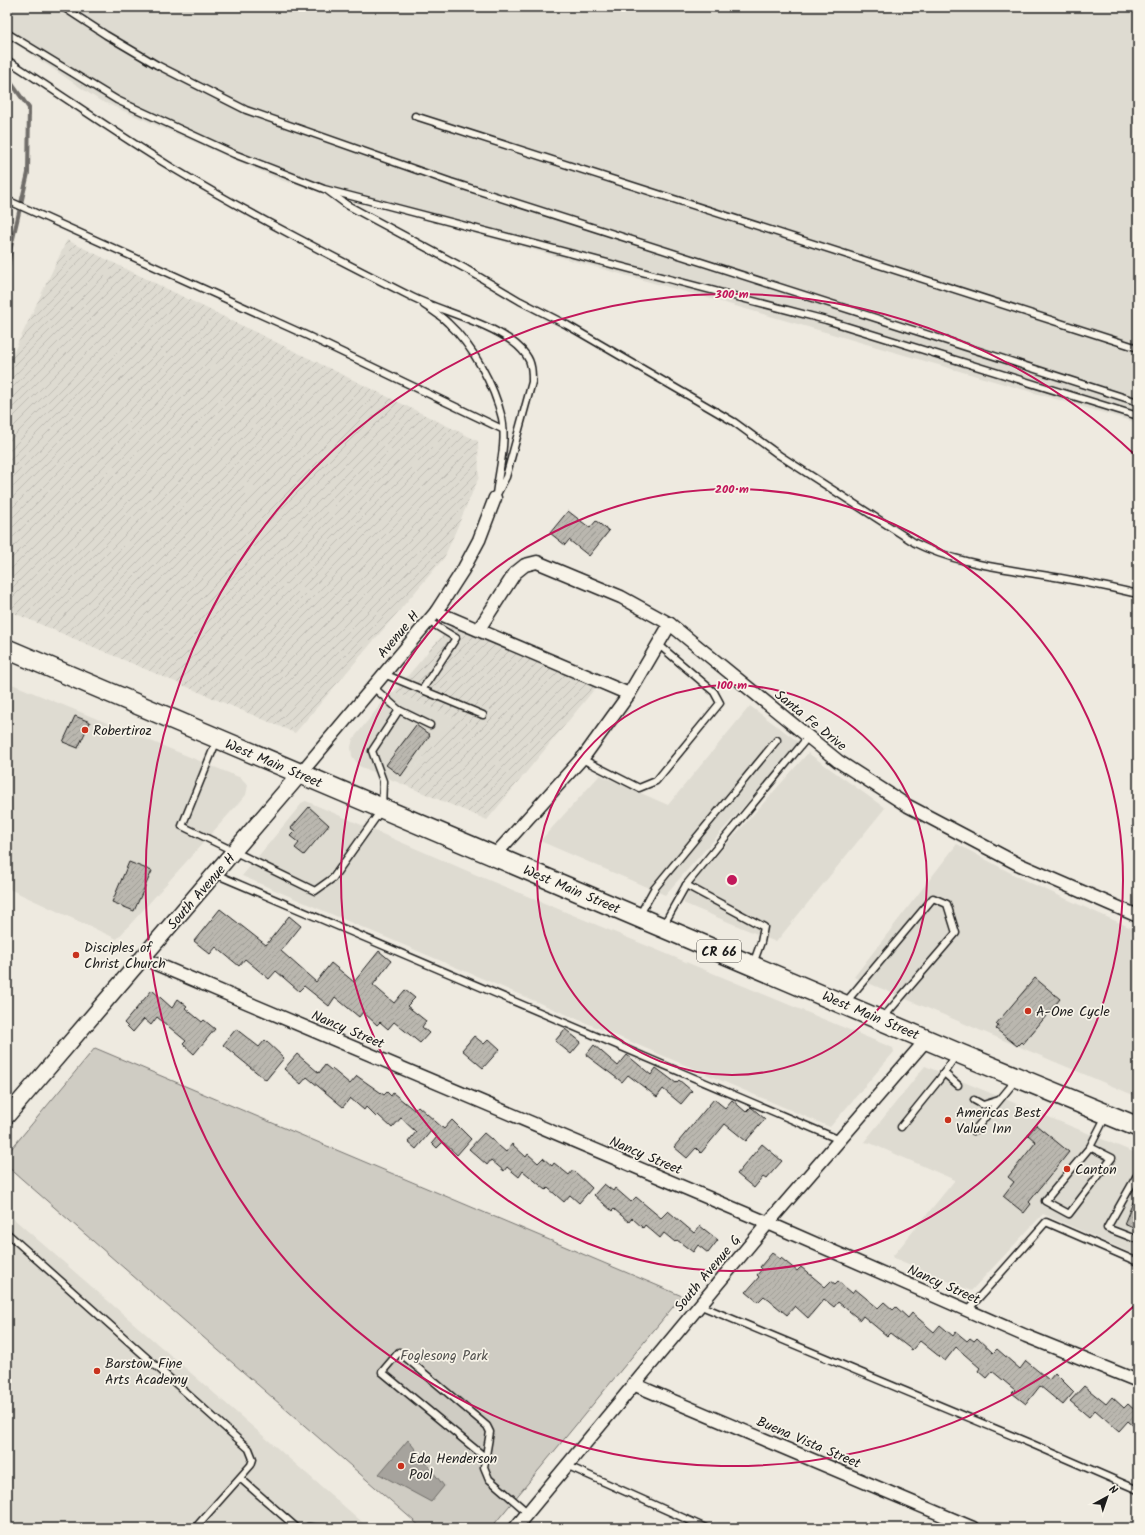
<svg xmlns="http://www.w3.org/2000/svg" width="1145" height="1535" font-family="Kalam,sans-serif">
	<defs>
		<pattern id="industrial-furrows" width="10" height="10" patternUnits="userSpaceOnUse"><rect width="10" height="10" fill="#dedbd1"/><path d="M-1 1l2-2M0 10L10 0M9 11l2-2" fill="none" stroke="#bebbb3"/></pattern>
		<pattern id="building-hatch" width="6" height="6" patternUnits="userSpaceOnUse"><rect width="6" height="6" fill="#bab7af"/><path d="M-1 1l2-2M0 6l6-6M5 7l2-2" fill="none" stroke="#9f9d96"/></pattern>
	</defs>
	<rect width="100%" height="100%" fill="#eeeae0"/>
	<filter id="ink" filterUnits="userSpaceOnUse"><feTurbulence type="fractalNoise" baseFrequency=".025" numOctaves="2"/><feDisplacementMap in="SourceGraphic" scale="8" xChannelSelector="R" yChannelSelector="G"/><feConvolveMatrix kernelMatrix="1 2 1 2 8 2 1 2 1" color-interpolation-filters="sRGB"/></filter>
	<g filter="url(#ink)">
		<!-- built -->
		<g fill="#dedbd1">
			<polygon points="7,7 1138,7 1138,423 708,298 283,181 99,100 7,38"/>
			<polygon points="7,682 241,778 248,785 246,795 117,939 7,888"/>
			<polygon points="394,692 455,718 402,784 359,766 352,756 351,747 353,739 390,693"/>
			<polygon points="750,706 800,743 665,895 540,841 600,775 668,805"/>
			<polygon points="808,753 885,808 776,942 683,903 693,882"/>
			<polygon points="306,801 486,879 893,1048 894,1052 830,1127 242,876 303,802"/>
			<polygon points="957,844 1024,880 1138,931 1138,1097 854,977"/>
			<polygon points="925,1066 1138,1154 1138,1256 1043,1214 971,1291 892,1257 955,1180 870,1143 864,1142"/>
			<polygon points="7,1213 369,1528 7,1528"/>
		</g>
		<!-- industrial -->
		<g fill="url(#industrial-furrows)">
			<polygon points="67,240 478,441 479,477 444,558 295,733 7,610 7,366"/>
			<polygon points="452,624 597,686 487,820 402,784 454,718 394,692"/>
		</g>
		<!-- park -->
		<polygon fill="#cfccc3" stroke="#767470" points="95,1048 682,1296 491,1528 422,1528 7,1166 7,1154"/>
		<!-- water -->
		<polygon fill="#a6a39d" stroke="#6f6d69" points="408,1440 444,1486 431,1502 379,1474"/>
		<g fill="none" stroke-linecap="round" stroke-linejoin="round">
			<!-- stream -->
			<polyline stroke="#6f6d69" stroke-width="4" points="7,276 11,247 28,173 29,108 12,84"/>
		</g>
		<!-- building -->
		<g fill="url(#building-hatch)" stroke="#1c1c1c">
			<polygon points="568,511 590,528 596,521 609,531 589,556 569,540 565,545 550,533"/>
			<polygon points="75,716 90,722 78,748 63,742"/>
			<polygon points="416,725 430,735 401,776 386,765"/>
			<polygon points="309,807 329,825 304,855 295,848 299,843 290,836 295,831 291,828"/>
			<polygon points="129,862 152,871 134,911 112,902"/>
			<polygon points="220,909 266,945 289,916 301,926 281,951 316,982 331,963 354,982 379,951 391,961 373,985 394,1003 405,990 415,998 407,1006 426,1021 422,1027 429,1033 420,1043 394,1022 388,1029 380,1022 377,1025 363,1012 359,1017 335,997 329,1006 304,986 299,991 276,971 269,979 245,959 239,966 216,947 210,954 194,941"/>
			<polygon points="1035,978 1060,999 1023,1044 1021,1042 1017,1046 996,1029 999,1025 996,1024"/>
			<polygon points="152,990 172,1008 178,999 187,1006 185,1008 202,1022 204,1020 215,1029 194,1054 183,1044 186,1041 157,1017 151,1025 144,1019 133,1032 124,1023"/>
			<polygon points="236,1029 259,1047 265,1040 284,1058 266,1080 223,1045"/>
			<polygon points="565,1029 581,1042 571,1054 555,1041"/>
			<polygon points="474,1036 484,1044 489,1039 500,1049 483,1068 462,1050"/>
			<polygon points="594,1045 618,1066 627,1055 651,1075 656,1068 676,1083 679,1080 692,1091 681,1104 663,1089 657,1097 628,1075 622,1082 586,1055"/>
			<polygon points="297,1054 319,1073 325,1065 331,1070 332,1069 350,1084 357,1076 384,1095 387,1092 391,1096 393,1093 414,1110 418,1106 444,1129 452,1120 471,1139 457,1155 443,1142 437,1148 432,1143 437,1137 431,1131 416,1149 408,1142 416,1132 401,1118 392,1128 378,1115 376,1117 366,1107 364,1110 350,1098 343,1107 307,1077 301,1084 284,1069"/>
			<polygon points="714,1099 725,1108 732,1100 746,1112 751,1107 765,1119 746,1141 725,1124 701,1153 696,1148 687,1158 674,1147"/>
			<polygon points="1036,1125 1069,1152 1029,1202 1031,1204 1024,1213 1003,1196 1014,1182 1008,1177 1036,1142 1028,1135"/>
			<polygon points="484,1133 506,1152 512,1144 526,1157 528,1154 538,1163 543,1158 552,1166 554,1163 569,1175 573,1170 592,1188 579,1203 570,1195 564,1202 548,1188 546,1190 523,1171 519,1177 507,1167 504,1171 491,1160 487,1165 469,1149"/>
			<polygon points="762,1144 782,1161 766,1179 763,1177 754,1188 737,1174"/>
			<polygon points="604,1184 613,1191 615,1188 631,1202 636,1197 661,1218 668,1211 694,1233 700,1226 718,1240 708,1253 698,1245 693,1252 677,1240 675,1242 664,1233 660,1238 645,1225 643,1228 632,1218 629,1222 614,1209 612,1211 594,1195"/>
			<polygon points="1138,1190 1138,1230 1124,1224"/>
			<polygon points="772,1253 780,1259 781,1258 797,1271 801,1267 825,1287 831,1281 835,1284 838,1281 852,1293 855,1289 878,1308 884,1302 893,1310 896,1307 908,1318 912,1313 934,1332 940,1325 953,1336 956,1332 967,1341 970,1338 974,1341 977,1338 993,1353 997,1349 1020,1369 1026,1361 1049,1380 1055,1373 1074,1392 1063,1405 1040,1386 1026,1404 1012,1393 1015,1390 992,1371 986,1378 978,1371 980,1368 956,1347 945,1361 920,1341 912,1350 890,1333 887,1336 863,1316 860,1320 838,1302 834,1307 824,1299 808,1318 795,1306 787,1315 764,1296 758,1302 746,1292 759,1277 757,1275 762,1269 760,1267"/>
			<polygon points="1084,1386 1106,1404 1112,1397 1124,1408 1128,1404 1138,1413 1138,1430 1128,1421 1119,1431 1095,1410 1089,1417 1070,1401"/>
		</g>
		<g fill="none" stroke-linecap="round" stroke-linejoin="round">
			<!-- service casing -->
			<g stroke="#1c1c1c" stroke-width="9">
				<g id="service">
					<polyline points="63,7 106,35 157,65 246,110 451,182 1138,402"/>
					<polyline points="7,33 117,100 234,154 324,189 826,320 1138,416"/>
					<path d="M7,60C62,95 115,133 171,167C249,214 331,256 412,297C444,313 506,326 526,355C532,363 532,372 532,382L506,477L495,498"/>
					<polyline points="415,116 1138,348"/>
					<path d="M328,191L347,205L466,269L520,301L567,325L734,422L779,455L915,543C953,562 994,567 1036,574C1070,579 1104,586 1138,594"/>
					<polyline points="7,200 308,336 502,429"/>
					<path d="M424,305C432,310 441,316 448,323C473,346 494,385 502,418C507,441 499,470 496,494"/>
					<polyline points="384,674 483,715"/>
					<polyline points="373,687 399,710 430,725"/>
					<polyline points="422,690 456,638 428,621"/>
					<polyline points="217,740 182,826 315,891 333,878 382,809 383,781 372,751 399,710"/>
					<polyline points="582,759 639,788 656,781 720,703 714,692 658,644"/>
					<polyline points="215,874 840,1140"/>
					<polyline points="686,885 764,927 761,942 753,964"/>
					<polyline points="639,916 654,889 777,740"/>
					<polyline points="663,926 686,885 808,737"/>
					<polyline points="846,1002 933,898 947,904 956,933 882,1019"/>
					<polyline points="944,1073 958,1085"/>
					<polyline points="974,1100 983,1105 999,1100"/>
					<polyline points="901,1127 939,1080 957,1054"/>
					<polyline points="974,1131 1016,1080"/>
					<polyline points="1090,1147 1112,1158 1069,1214 1045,1201 1090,1147 1106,1116"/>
					<polyline points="1138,1178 1136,1177 1107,1228 1138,1240"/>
					<polyline points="7,1233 249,1449 253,1459 251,1465 195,1528"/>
					<polyline points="699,1305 1032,1444 1138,1490"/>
					<polyline points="968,1310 1046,1222 1138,1262"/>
					<polyline points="486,1458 382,1372 399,1352 487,1426 490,1432 484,1467 489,1479 527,1512"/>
					<polyline points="566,1465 706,1528"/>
					<polyline points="240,1478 297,1528"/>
					<polyline points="307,1528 308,1527 324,1528"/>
				</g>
			</g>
			<!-- minor casing -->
			<g stroke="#1c1c1c" stroke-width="15">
				<g id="minor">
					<polyline points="436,612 629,694"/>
					<polyline points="479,629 515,573 525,565 537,562 621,597 670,624 838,761 908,806 1018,864 1138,916"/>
					<polyline points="300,774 436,612 463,570 479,540 495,498"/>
					<polyline points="494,856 585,755 629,694 670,624"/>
					<polyline points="142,958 768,1223 1026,1336 1138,1381"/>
					<polyline points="633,1384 973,1528"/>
					<polyline points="515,1528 768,1223 927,1039"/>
				</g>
			</g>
			<!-- tertiary casing -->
			<g stroke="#1c1c1c" stroke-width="18">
				<polyline id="tertiary" points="7,1116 300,774"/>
			</g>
			<!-- primary casing -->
			<g stroke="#1c1c1c" stroke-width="22">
				<polyline id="primary" points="7,649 958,1053 1138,1127"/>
			</g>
			<!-- service -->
			<use href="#service" stroke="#f7f3e8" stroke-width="6"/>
			<!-- minor -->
			<use href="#minor" stroke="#f7f3e8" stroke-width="12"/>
			<!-- tertiary -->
			<use href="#tertiary" stroke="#f7f3e8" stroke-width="15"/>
			<!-- primary -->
			<use href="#primary" stroke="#f7f3e8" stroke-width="19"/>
		</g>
	</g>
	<!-- distance rings -->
	<g fill="none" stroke="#c2185b" stroke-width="2">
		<circle cx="732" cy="880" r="195"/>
		<circle cx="732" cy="880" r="391"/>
		<path d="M1135 1305A586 586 0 1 1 1135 455"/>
	</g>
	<!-- markers -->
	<g fill="#c8321e" stroke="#f7f3e8" stroke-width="1.5">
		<circle cx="85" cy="730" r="4"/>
		<circle cx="76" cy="955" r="4"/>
		<circle cx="1028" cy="1011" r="4"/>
		<circle cx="948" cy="1120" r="4"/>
		<circle cx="1067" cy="1169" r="4"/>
		<circle cx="97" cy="1371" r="4"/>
		<circle cx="401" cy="1466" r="4"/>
	</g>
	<g text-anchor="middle" stroke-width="3.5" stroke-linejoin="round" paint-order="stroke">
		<!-- shield labels -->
		<rect fill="#f7f3e8" stroke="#5e5c59" stroke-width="1" x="697" y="940" width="44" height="22" rx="3"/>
		<g font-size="13" font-weight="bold" fill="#1c1c1c">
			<text x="719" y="956">CR 66</text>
		</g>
		<!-- street labels -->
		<g font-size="14" fill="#1c1c1c" stroke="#f7f3e8">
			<text transform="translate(398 634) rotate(-50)" y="5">Avenue H</text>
			<text transform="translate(811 720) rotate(39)" y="5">Santa Fe Drive</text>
			<text transform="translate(274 763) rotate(23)" y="5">West Main Street</text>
			<text transform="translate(572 889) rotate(23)" y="5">West Main Street</text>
			<text transform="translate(201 891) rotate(-49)" y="5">South Avenue H</text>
			<text transform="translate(871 1015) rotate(23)" y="5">West Main Street</text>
			<text transform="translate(348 1029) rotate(23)" y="5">Nancy Street</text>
			<text transform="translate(646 1155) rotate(23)" y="5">Nancy Street</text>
			<text transform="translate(707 1273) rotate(-50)" y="5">South Avenue G</text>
			<text transform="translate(944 1284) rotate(24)" y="5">Nancy Street</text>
			<text transform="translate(809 1442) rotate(23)" y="5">Buena Vista Street</text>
		</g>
		<!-- poi labels -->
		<g font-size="14" fill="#1c1c1c" stroke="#f7f3e8" text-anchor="start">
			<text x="93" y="735">Robertiroz</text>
			<text x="84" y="952">Disciples of<tspan x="84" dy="16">Christ Church</tspan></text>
			<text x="1036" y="1016">A-One Cycle</text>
			<text x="956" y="1117">Americas Best<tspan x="956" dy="16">Value Inn</tspan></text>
			<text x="1075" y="1174">Canton</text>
			<text x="105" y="1368">Barstow Fine<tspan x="105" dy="16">Arts Academy</tspan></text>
			<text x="409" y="1463">Eda Henderson<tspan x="409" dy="16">Pool</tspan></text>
		</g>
		<!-- park labels -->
		<g font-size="14" fill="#52514e" stroke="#f7f3e8">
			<text x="444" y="1360">Foglesong Park</text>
		</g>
	</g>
	<circle cx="732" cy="880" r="6" fill="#c2185b" stroke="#f7f3e8" stroke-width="2"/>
	<g font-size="12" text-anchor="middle" font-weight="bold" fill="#c2185b" stroke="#f7f3e8" stroke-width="3.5" stroke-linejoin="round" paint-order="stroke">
		<text x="732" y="298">300 m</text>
		<text x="732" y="493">200 m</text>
		<text x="732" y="689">100 m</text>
	</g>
	<!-- margin -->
	<rect width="1145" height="1535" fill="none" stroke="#f7f3e8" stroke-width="24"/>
	<rect x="12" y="12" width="1121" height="1511" fill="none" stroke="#1c1c1c" stroke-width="1.5" filter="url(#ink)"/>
	<!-- north arrow -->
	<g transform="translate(1107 1497) rotate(40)" stroke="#f7f3e8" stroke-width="3" paint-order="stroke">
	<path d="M0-3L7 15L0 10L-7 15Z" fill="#1c1c1c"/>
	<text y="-6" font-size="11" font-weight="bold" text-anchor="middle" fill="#1c1c1c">N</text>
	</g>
</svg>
